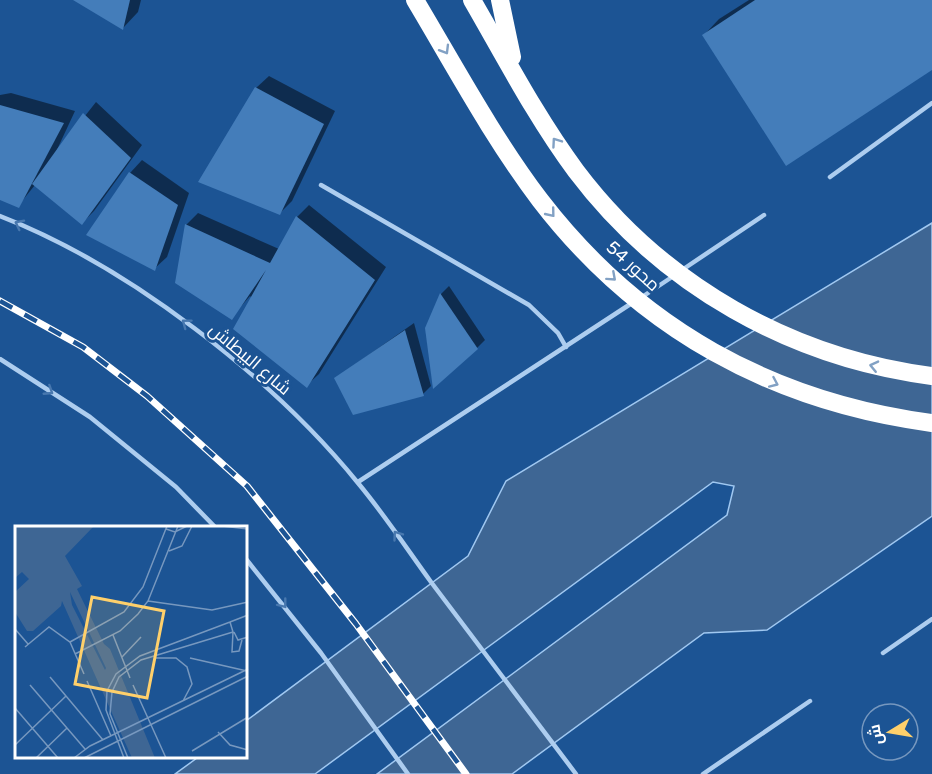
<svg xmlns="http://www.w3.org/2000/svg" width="932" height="774" font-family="'Varela Round',Cairo,sans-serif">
	<rect width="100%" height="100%" fill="#1c5494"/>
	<!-- water -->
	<polygon fill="#3e6694" stroke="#a0c8f1" stroke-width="1.5" points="932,223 932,516 767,630 704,633 512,774 377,774 727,515 734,486 713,482 315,774 175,774 197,758 246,758 246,721 468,556 506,481"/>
	<!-- shadow -->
	<g fill="#0007">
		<polygon points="76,0 141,0 138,12 123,28"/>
		<polygon points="749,0 932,0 932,69 704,35 719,19"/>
		<polygon points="269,76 335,111 292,201 280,213 256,88"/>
		<polygon points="11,93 75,111 55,154 96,102 142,145 94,211 82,223 35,185 18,206 0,198 0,95"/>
		<polygon points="142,160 189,193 167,257 154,269 88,235 130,173"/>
		<polygon points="309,205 386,267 319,374 306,386 252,298 250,296 231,318 186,225 198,213 279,249 297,217"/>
		<polygon points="449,286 485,340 477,348 427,328 441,294"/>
		<polygon points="414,323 431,386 423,394 336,378"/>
	</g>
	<!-- building -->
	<g fill="#447dba">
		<polygon points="73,0 130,0 123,30"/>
		<polygon points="755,0 932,0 932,70 786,166 702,35"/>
		<polygon points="255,87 324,124 280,215 198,182"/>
		<polygon points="0,105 64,123 19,208 0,200"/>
		<polygon points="83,113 131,158 82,225 32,184"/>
		<polygon points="129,172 178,205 155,271 86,235"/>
		<polygon points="296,216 375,280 307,388 233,329 266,270 232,320 175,283 185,224 270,263"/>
		<polygon points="440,293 478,349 433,389 425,328"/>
		<polygon points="405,330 424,396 353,415 334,378"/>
	</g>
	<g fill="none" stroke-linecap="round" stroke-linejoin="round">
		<!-- service -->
		<g stroke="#adcdef" stroke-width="4.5">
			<polyline points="830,177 932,103"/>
			<polyline points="321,185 529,305 558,333 566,347"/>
			<path d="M0,216C127,265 273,378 358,483C384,514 407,549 431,582C479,646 528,710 576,774"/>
			<polyline points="682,270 764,215"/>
			<polyline points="642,297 675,275"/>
			<polyline points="0,359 90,417 176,487 216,528"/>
			<polyline points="358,482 632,303"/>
			<polyline points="246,559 321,653 408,774"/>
			<polyline points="883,653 932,619"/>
			<polyline points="703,774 810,701"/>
		</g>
		<!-- motorway -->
		<g stroke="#fff" stroke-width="18">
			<path d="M415,0C455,67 493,138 540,200C639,329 773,402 932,423"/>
			<path d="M472,0C505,57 536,117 576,171C662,285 791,358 932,376"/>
			<polyline points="500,0 512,57"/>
		</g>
		<!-- rail casing -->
		<g stroke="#fff" stroke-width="7">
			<polyline id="rail" points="0,301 83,347 147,396 247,486 356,624 466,774"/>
		</g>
		<!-- rail -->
		<use href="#rail" stroke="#1c5494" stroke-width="4.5" stroke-dasharray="14" stroke-linecap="butt"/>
	</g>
	<!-- one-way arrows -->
	<defs><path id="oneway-chevron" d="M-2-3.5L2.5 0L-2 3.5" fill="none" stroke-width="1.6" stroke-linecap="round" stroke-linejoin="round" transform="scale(1.5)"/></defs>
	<g stroke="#82a1c4">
		<use href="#oneway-chevron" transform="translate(445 50) rotate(59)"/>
		<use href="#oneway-chevron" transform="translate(556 142) rotate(-125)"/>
		<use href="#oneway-chevron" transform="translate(551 213) rotate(51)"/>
		<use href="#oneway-chevron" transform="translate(612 277) rotate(42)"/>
		<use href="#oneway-chevron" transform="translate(874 366) rotate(-167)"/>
		<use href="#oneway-chevron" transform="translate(774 383) rotate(24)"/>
	</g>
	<g stroke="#4878af">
		<use href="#oneway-chevron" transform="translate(19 224) rotate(-153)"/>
		<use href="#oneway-chevron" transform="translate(186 323) rotate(-143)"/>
		<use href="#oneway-chevron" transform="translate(49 391) rotate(33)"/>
		<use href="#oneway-chevron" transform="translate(397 535) rotate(-126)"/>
		<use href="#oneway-chevron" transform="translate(283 604) rotate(52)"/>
	</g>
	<g text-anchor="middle" stroke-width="6" stroke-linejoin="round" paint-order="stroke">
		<!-- street labels -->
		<g font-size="18" fill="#fff" stroke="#1c5494">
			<text transform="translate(633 266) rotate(42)" y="6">محور 54</text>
			<text transform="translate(250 359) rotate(40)" y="6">شارع البيطاش</text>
		</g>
	</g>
	<!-- overview -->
	<g transform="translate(15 526)">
		<rect width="232" height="232" fill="#1c5494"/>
		<path d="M0,0H79L50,30L67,60L62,63L89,118L95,123L140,232H117L47,75L46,80L18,105H12L0,86V66L14,53L7,46L0,52ZM55,66L91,142L90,144L57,79Z" fill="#3e6694" fill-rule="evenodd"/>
		<path fill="none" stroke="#7798bf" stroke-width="1.5" d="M207,0L233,3M151,3L160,6L172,0M154,25L167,20L177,0M133,75L197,84L233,76M215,96L233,89M0,103L13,118M218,106L217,126L224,125L227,114M219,106L223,114L233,111M98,109L115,152M55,116L69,148M10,121L34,101L55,116L109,86L128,61L152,0M60,128L105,105L123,88L133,75L163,0M107,131L126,111M139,132H161L172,141L177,158L168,175M175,132L232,145M35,151L88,214M72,155L96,210M15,159L70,223M118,159L151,232M0,182L43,232M203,206L215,219L233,224M0,219L51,170M177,225L233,191M21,232L52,202M59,232L75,220L233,143M69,232L233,150M109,232L91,184L92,165L101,148L125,130L215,96L218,106L126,134L104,151L97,166L95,188L113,232"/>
		<path fill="#ffd06b" fill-opacity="0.15" stroke="#ffd06b" stroke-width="3" d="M77,71L149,85L132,172L60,158Z"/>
		<rect width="232" height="232" fill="none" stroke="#fff" stroke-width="3"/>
	</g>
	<!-- north arrow -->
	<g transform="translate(890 732) rotate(259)"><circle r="28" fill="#1c5494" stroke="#7798bf" stroke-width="1.5"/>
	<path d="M0-4.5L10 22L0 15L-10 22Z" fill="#ffd06b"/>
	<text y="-9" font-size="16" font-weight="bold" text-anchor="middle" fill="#ffffff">ش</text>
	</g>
</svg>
